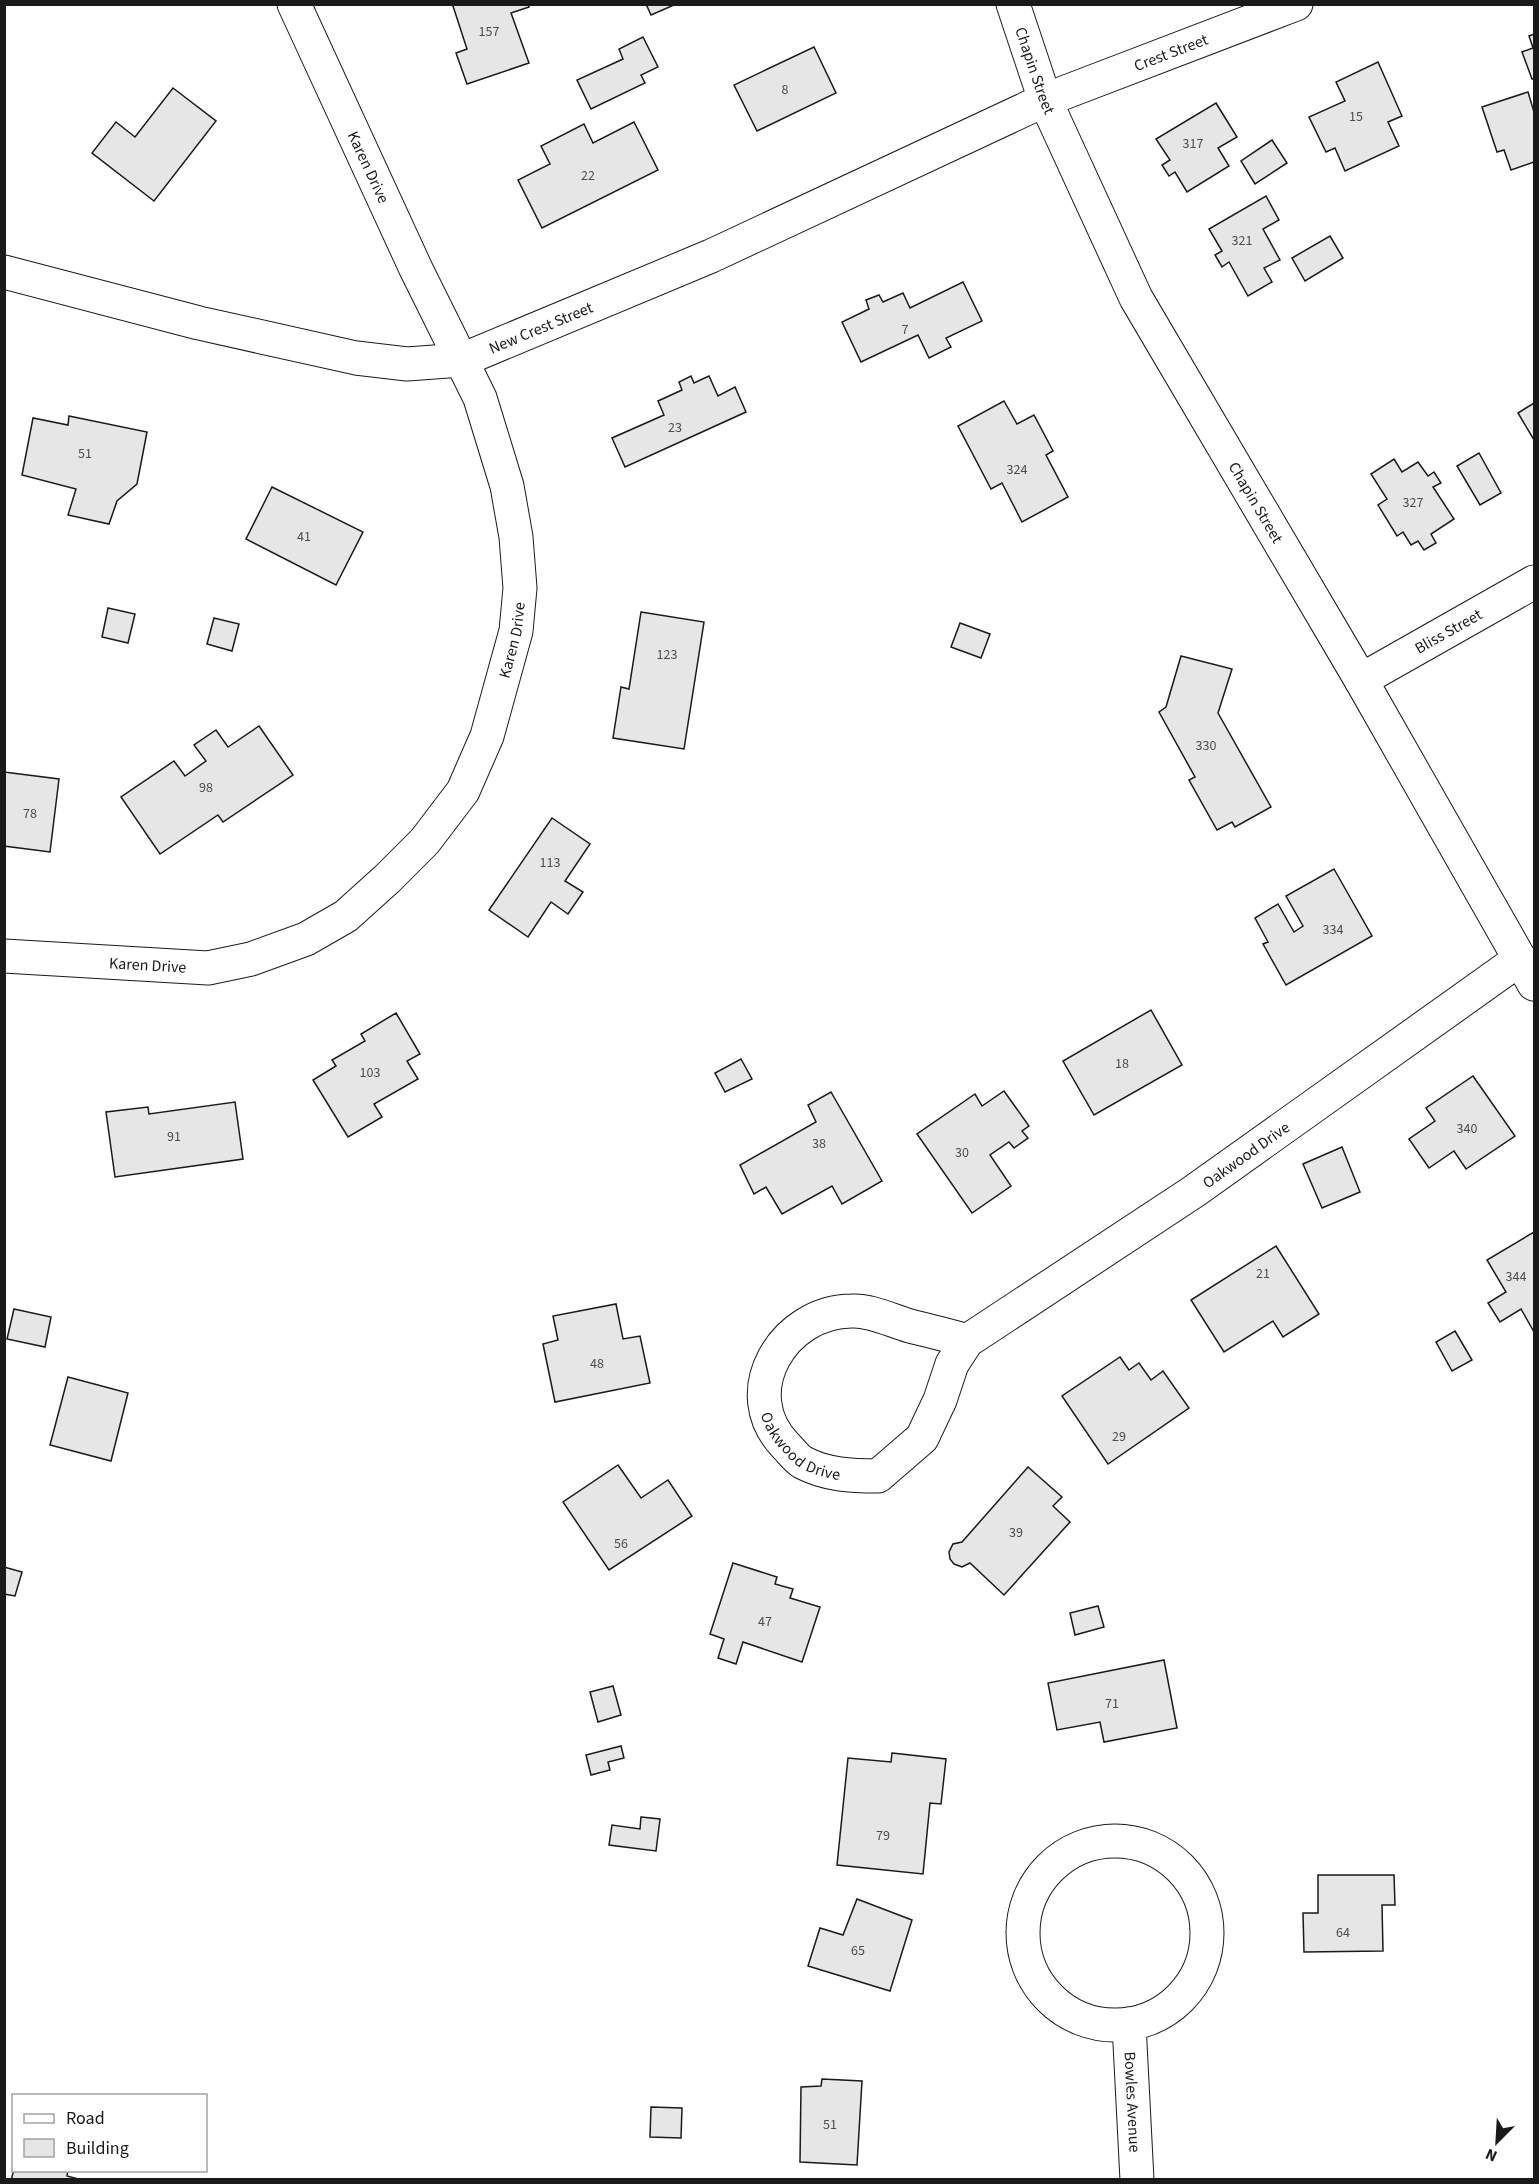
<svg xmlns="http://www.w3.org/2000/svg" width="1539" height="2184" font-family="'Source Sans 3',sans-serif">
	<rect width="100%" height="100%" fill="#fff"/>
	<!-- building -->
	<g fill="#e6e6e6" stroke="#1a1a1a" stroke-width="1.5">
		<polygon points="456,4 528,4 529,7 511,13 529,63 467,84 456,53 467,49 453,6"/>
		<polygon points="646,4 674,4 674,5 651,15"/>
		<polygon points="1534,34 1534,79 1532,79 1522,52 1533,48 1529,36"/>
		<polygon points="643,37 658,67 641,75 645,83 591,109 577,80 623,59 619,49"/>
		<polygon points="814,47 836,93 757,131 734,85"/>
		<polygon points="1378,62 1402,116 1388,122 1399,146 1345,171 1335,148 1326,152 1309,117 1345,101 1336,82"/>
		<polygon points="173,88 216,121 154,201 92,153 116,122 135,137"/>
		<polygon points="1528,92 1534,112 1534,162 1511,170 1504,150 1497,152 1482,107"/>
		<polygon points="1216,103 1237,137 1218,148 1229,166 1187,192 1175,172 1169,176 1162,165 1170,160 1156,139"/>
		<polygon points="634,122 658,170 542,228 518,180 550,164 541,146 584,124 593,143"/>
		<polygon points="1272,140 1287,163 1255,184 1241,161"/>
		<polygon points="1266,196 1279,220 1263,229 1280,260 1264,268 1272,282 1248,296 1229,262 1222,267 1215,255 1222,251 1209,229"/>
		<polygon points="1330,236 1343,258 1305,281 1292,258"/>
		<polygon points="963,282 982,321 946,338 951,347 929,358 918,335 861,362 842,322 869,309 866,300 879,295 883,302 903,293 910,308"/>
		<polygon points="691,376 694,383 709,376 718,396 735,387 746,412 625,467 612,438 664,415 658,401 682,390 679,382"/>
		<polygon points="1004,401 1017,424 1034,415 1053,451 1046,455 1068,497 1022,522 1002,483 991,489 958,426"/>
		<polygon points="1534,403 1534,440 1518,413"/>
		<polygon points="69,416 147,432 137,484 117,501 109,524 68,515 76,489 22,475 33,418 68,425"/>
		<polygon points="1479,453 1501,493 1480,505 1457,466"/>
		<polygon points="1394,459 1402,472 1418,462 1428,476 1434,472 1441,483 1433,487 1454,519 1431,534 1436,543 1424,550 1418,541 1411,545 1403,532 1397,536 1378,505 1387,499 1371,474"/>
		<polygon points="272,487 363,532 336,585 246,539"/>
		<polygon points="108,608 135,614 128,643 102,637"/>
		<polygon points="641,612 704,622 684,749 613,738 621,687 629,689"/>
		<polygon points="214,618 239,624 232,651 207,644"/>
		<polygon points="960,623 990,634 981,658 951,647"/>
		<polygon points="1181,656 1232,669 1218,713 1271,807 1235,827 1232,822 1217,830 1189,780 1195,777 1159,712 1166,707"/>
		<polygon points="259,726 293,775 223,822 218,815 160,854 121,797 174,761 185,776 206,761 194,745 216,730 228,747"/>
		<polygon points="4,772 59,779 50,852 4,846"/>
		<polygon points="552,818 590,844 565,881 583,892 568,914 551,902 528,937 489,910"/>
		<polygon points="1334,869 1372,936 1286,985 1263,944 1268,942 1255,918 1278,904 1294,932 1303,926 1286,896"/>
		<polygon points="1151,1010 1182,1065 1094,1115 1063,1061"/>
		<polygon points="396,1013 420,1054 407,1061 418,1079 374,1104 382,1117 348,1137 313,1080 336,1066 332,1060 365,1041 361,1034"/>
		<polygon points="741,1059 752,1079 725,1092 715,1073"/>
		<polygon points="1473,1076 1515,1136 1466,1169 1454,1151 1429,1168 1409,1139 1435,1121 1426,1108"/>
		<polygon points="1004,1091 1029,1126 1022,1131 1028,1138 1014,1148 1009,1142 990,1155 1011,1186 972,1213 917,1134 975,1094 982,1106"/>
		<polygon points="831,1092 882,1181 842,1204 832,1186 782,1214 766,1187 754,1194 740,1165 816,1122 808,1105"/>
		<polygon points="235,1102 243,1159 115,1177 106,1112 148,1107 149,1114"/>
		<polygon points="1342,1147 1360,1192 1322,1208 1303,1164"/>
		<polygon points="1534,1232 1534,1332 1521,1309 1500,1322 1488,1303 1506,1292 1487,1260"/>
		<polygon points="1276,1246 1319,1314 1283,1337 1273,1321 1224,1352 1191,1300"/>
		<polygon points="616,1304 623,1339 640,1336 650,1383 555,1402 543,1344 558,1340 553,1316"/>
		<polygon points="14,1309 51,1317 45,1347 7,1339"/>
		<polygon points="1455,1331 1472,1360 1452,1371 1436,1342"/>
		<polygon points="1120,1357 1129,1370 1139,1363 1151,1380 1163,1371 1189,1408 1108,1464 1062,1396"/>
		<polygon points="68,1377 128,1393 111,1461 50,1445"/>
		<polygon points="618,1465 641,1498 668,1480 692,1516 609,1570 563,1502"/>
		<polygon points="1028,1467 1062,1497 1053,1506 1070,1522 1004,1595 970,1563 962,1567 954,1564 950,1559 949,1552 953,1544 962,1542"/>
		<polygon points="733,1563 777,1577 775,1584 793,1589 790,1598 820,1607 802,1662 743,1642 736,1664 718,1658 724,1639 710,1634"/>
		<polygon points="4,1567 22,1572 15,1596 4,1594"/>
		<polygon points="1098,1606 1104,1627 1075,1635 1070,1613"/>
		<polygon points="1164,1660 1177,1728 1104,1742 1100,1722 1057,1730 1048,1683"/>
		<polygon points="613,1686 621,1715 598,1722 590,1692"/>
		<polygon points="621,1746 624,1758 608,1762 610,1770 591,1775 586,1755"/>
		<polygon points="892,1753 946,1759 941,1804 930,1803 923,1874 837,1865 848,1758 891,1762"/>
		<polygon points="641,1817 660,1819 656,1851 609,1845 612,1825 640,1829"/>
		<polygon points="1318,1875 1394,1875 1395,1905 1382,1905 1383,1951 1304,1952 1303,1913 1318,1913"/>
		<polygon points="857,1899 912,1920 890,1991 808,1966 820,1928 843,1935"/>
		<polygon points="822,2079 862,2081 857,2165 800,2162 801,2087 821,2086"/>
		<polygon points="651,2107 682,2108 681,2138 650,2137"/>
		<polygon points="14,2170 68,2170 67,2176 82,2180 11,2180"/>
	</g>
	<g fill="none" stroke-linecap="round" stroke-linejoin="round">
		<!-- minor casing -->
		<g stroke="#1a1a1a" stroke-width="35">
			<g id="minor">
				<path id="s1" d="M4,272L199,323L356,358L407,364L462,360L711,256L1045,100L1296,4"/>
				<path id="s2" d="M1361,680L1534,582"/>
				<path id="s3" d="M4,956L208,968L251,959L306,939L346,916L387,879L425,841L463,791L487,736L516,631L520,588L516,537L507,486L480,398L416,269L294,4"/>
				<path id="s4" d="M967,1341C948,1335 929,1331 910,1326C892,1321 871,1310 852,1311C783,1311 734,1393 786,1446C791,1451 796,1458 802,1462C826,1475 852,1476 878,1476L922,1438L940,1400L952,1364L967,1341L1193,1192L1520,959"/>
				<circle cx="1115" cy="1933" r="92"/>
				<path id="s5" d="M1129,2024L1137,2180"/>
			</g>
		</g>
		<!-- secondary casing -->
		<g stroke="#1a1a1a" stroke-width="35">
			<g id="secondary">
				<path id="s6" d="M1013,4L1045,100L1136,298L1361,680L1534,984"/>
			</g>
		</g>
		<!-- minor -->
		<use href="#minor" stroke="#fff" stroke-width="33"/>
		<!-- secondary -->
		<use href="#secondary" stroke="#fff" stroke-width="33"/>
	</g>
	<g text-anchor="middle" stroke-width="4.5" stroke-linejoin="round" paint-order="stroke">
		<!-- number labels -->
		<g font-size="14" fill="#4d4d4d">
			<text x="489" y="36">157</text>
			<text x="785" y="94">8</text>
			<text x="1356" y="121">15</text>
			<text x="1193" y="148">317</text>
			<text x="588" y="180">22</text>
			<text x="1242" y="245">321</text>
			<text x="905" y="334">7</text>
			<text x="675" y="432">23</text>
			<text x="85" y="458">51</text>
			<text x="1017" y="474">324</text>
			<text x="1413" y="507">327</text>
			<text x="304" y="541">41</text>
			<text x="667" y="659">123</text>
			<text x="1206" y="750">330</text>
			<text x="206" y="792">98</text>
			<text x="30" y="818">78</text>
			<text x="550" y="867">113</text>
			<text x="1333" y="934">334</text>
			<text x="1122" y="1068">18</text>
			<text x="370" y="1077">103</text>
			<text x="1467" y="1133">340</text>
			<text x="174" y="1141">91</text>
			<text x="819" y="1148">38</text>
			<text x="962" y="1157">30</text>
			<text x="1263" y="1278">21</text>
			<text x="1516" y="1281">344</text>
			<text x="597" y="1368">48</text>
			<text x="1119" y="1441">29</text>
			<text x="1016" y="1537">39</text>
			<text x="621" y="1548">56</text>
			<text x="765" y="1626">47</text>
			<text x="1112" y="1708">71</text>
			<text x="883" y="1840">79</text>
			<text x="1343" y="1937">64</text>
			<text x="858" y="1955">65</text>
			<text x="830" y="2129">51</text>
		</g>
		<!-- street labels -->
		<g font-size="16" fill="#1a1a1a" stroke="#fff">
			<text dy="6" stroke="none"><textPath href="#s1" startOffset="1242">Crest Street</textPath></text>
			<text dy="6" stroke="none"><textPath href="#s6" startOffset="70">Chapin Street</textPath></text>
			<text transform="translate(369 167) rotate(65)" y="6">Karen Drive</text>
			<text dy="6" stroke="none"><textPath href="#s1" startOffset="554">New Crest Street</textPath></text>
			<text dy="6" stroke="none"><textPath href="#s6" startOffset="556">Chapin Street</textPath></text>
			<text dy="6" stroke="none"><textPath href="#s2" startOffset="100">Bliss Street</textPath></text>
			<text dy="6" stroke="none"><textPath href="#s3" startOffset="684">Karen Drive</textPath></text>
			<text dy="6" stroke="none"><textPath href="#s3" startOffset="144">Karen Drive</textPath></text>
			<text dy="6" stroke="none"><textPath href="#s4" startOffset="912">Oakwood Drive</textPath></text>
			<text dy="6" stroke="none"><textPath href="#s4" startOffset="322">Oakwood Drive</textPath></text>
			<text dy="6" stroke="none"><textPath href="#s5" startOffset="78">Bowles Avenue</textPath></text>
		</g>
	</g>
	<!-- border -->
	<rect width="1539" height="2184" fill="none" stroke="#1a1a1a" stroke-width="12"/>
	<!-- legend -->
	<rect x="12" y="2094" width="195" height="78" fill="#ffffff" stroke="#a3a3a3" stroke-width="1.5"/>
	<rect x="24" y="2114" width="30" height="9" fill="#ffffff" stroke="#a3a3a3" stroke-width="1.5"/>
	<text x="66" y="2124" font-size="18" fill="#1a1a1a">Road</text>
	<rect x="24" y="2139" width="30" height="18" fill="#e6e6e6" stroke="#a3a3a3" stroke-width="1.5"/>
	<text x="66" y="2154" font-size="18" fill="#1a1a1a">Building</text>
	<!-- north arrow -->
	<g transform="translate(1497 2142) rotate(204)" stroke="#ffffff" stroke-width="4.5" paint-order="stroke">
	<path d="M0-4.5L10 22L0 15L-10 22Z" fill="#1a1a1a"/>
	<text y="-9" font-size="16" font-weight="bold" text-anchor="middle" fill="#1a1a1a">N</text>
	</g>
</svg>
